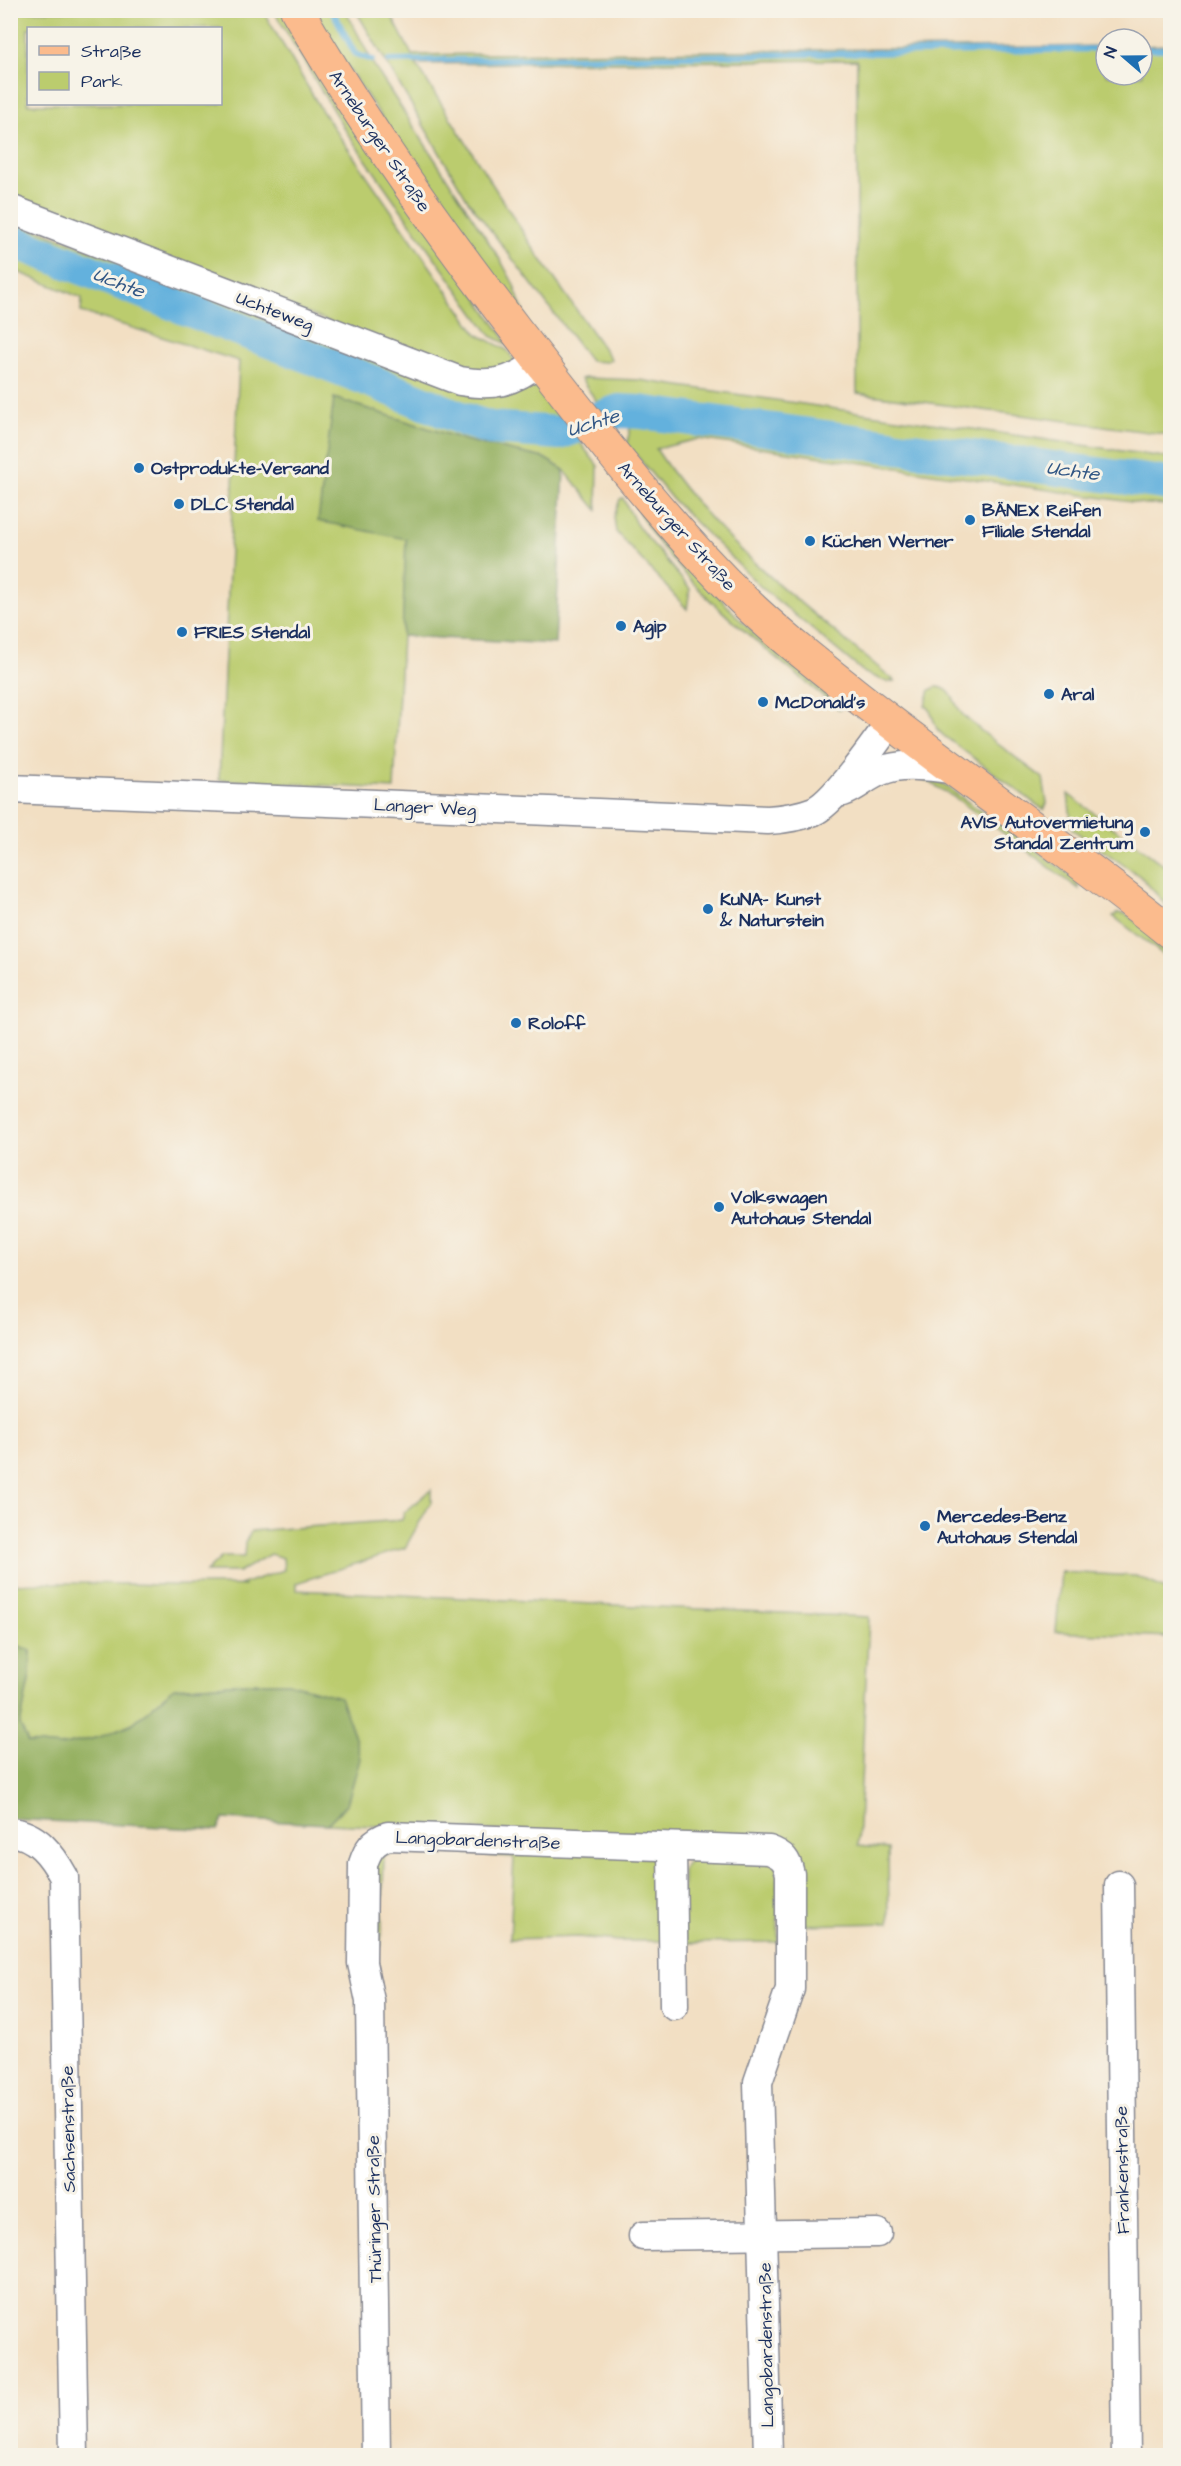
<svg xmlns="http://www.w3.org/2000/svg" width="1181" height="2466" font-family="'Architects Daughter',sans-serif">
	<rect width="100%" height="100%" fill="#f7f3e8"/>
	<filter id="ink" filterUnits="userSpaceOnUse"><feTurbulence type="fractalNoise" baseFrequency=".0167" numOctaves="2"/><feDisplacementMap in="SourceGraphic" scale="12" xChannelSelector="R" yChannelSelector="G"/><feConvolveMatrix kernelMatrix="1 2 1 2 8 2 1 2 1" color-interpolation-filters="sRGB"/></filter>
	<filter id="wash" filterUnits="userSpaceOnUse"><feTurbulence type="fractalNoise" baseFrequency=".008" numOctaves="4" result="noise"/><feDisplacementMap in="SourceGraphic" scale="24" xChannelSelector="R" yChannelSelector="G"/><feGaussianBlur stdDeviation="1.35" result="paint"/><feColorMatrix in="noise" values="0 0 0 0 0 0 0 0 0 0 0 0 0 0 0 0 0 1.4 0 .05"/><feComposite in="paint" operator="in"/></filter>
	<g filter="url(#wash)">
		<rect width="100%" height="100%" fill="#f2dfc3"/>
		<!-- green -->
		<g fill="#bbcc6e" stroke="#6b7e66" stroke-width="1.5" fill-rule="evenodd">
			<path d="M10,11H263L322,111L477,334L507,350L518,365L476,378L11,200ZM28,28H220V104H28Z"/>
			<polygon points="274,11 285,11 509,345 491,336 425,244 343,127"/>
			<polygon points="309,11 346,11 376,69 501,261 513,283 527,322 524,325"/>
			<polygon points="356,11 389,11 412,55 1106,46 1106,75 1142,75 1142,46 1170,45 1170,435 857,393 857,60 416,64 533,248 611,359 607,362 590,361 467,199"/>
			<polygon points="10,219 370,355 532,380 598,466 597,510 564,470 544,458 468,441 334,398 407,539 394,789 219,780 239,361 81,312 82,298 11,269"/>
			<path d="M585,378L639,380L1170,458V505L1145,504L698,439L656,449C716,542 811,611 895,681L887,682L865,673L761,587L673,500L627,444L631,423L613,425L581,379Z"/>
			<polygon points="623,498 636,524 690,589 687,609 616,532 614,517 620,499"/>
			<path d="M635,505L744,624L842,707L840,710C774,655 673,582 635,505Z"/>
			<path d="M936,687C954,687 953,705 964,716C988,738 1017,758 1043,778L1047,803L1044,810L944,736L937,729L929,708L925,706L930,690Z"/>
			<polygon points="926,775 944,785 1077,880 1079,889 957,799 922,778"/>
			<polygon points="1068,794 1170,870 1170,909 1141,877 1072,829"/>
			<polygon points="1118,913 1126,914 1170,948 1170,960 1113,916"/>
			<path d="M431,1490V1502L405,1548L296,1583V1590L869,1617L858,1846L888,1849L889,1923L801,1925L780,1842L327,1824L347,1804L288,1683H247L174,1688L133,1723L100,1737L60,1746L28,1743L20,1725L30,1675L31,1652L11,1642V1584C63,1581 115,1584 167,1585C194,1586 218,1584 245,1586L239,1585L284,1570L283,1558L270,1554L239,1572H206L222,1557H244L245,1543L251,1531L402,1520L404,1513Z"/>
			<polygon points="1061,1572 1136,1576 1170,1591 1170,1637 1056,1632"/>
			<polygon points="430,1847 429,1852 397,1851 384,1856 381,1946 370,1946 372,1866 387,1848"/>
			<polygon points="467,1848 652,1856 658,1875 664,1876 665,1941 618,1941 578,1937 510,1939 514,1857 467,1854"/>
			<polygon points="692,1858 768,1860 777,1866 778,1942 688,1943 682,1939 683,1868"/>
		</g>
		<!-- forest -->
		<g fill="#94b061" stroke="#587060" stroke-width="1.5">
			<polygon points="334,398 468,441 544,458 564,470 555,644 402,636 406,539 318,521"/>
			<polygon points="10,1642 31,1651 30,1675 20,1725 28,1743 60,1746 100,1737 133,1723 174,1688 247,1683 288,1683 340,1697 355,1737 360,1759 347,1804 327,1824 223,1819 218,1830 11,1819"/>
		</g>
		<g fill="none" stroke-linecap="round" stroke-linejoin="round">
			<!-- stream -->
			<g stroke="#64b1dd" stroke-width="6">
				<polyline points="332,10 355,54 372,60"/>
				<polyline points="1142,49 1170,49"/>
				<polyline points="389,61 1106,49"/>
			</g>
			<!-- river -->
			<polyline stroke="#64b1dd" stroke-width="34" points="10,240 364,378 468,421 490,428 559,433 619,411 640,412 1170,484"/>
		</g>
	</g>
	<g filter="url(#ink)">
		<g fill="none" stroke-linecap="round" stroke-linejoin="round">
			<!-- minor casing -->
			<g stroke="#868790" stroke-width="31">
				<g id="minor">
					<path d="M10,209L460,381C494,387 513,382 540,361"/>
					<path d="M10,789L768,820C783,819 799,817 814,811C836,801 874,744 890,723"/>
					<path d="M843,792C857,787 867,776 881,771C903,762 929,767 952,769"/>
					<path d="M10,1832C37,1834 52,1855 64,1877L74,2456"/>
					<polyline points="672,1848 674,2006"/>
					<polyline points="1119,1885 1126,2456"/>
					<polyline points="643,2236 877,2233"/>
					<path d="M376,2456L370,2001L362,1963L363,1864C368,1849 373,1841 388,1836L769,1850C783,1855 787,1860 790,1874V1989L758,2082L768,2456"/>
				</g>
			</g>
			<!-- major casing -->
			<g stroke="#868790" stroke-width="35">
				<path id="major" d="M297,10C369,135 454,252 543,365C606,446 670,528 743,600C774,630 808,657 842,684C949,770 1064,846 1170,932"/>
			</g>
			<!-- minor -->
			<use href="#minor" stroke="#fff" stroke-width="28"/>
			<!-- major -->
			<use href="#major" stroke="#fbbb8d" stroke-width="33"/>
		</g>
	</g>
	<!-- markers -->
	<g fill="#1f6fb2" stroke="#f7f3e8" stroke-width="2">
		<circle cx="139" cy="468" r="6"/>
		<circle cx="179" cy="504" r="6"/>
		<circle cx="970" cy="520" r="6"/>
		<circle cx="810" cy="541" r="6"/>
		<circle cx="621" cy="626" r="6"/>
		<circle cx="182" cy="632" r="6"/>
		<circle cx="1049" cy="694" r="6"/>
		<circle cx="763" cy="702" r="6"/>
		<circle cx="1145" cy="832" r="6"/>
		<circle cx="708" cy="909" r="6"/>
		<circle cx="516" cy="1023" r="6"/>
		<circle cx="719" cy="1207" r="6"/>
		<circle cx="925" cy="1526" r="6"/>
	</g>
	<g text-anchor="middle" stroke-width="6" stroke-linejoin="round" paint-order="stroke">
		<!-- street labels -->
		<g font-size="18" fill="#1b2f5e" stroke="#f7f3e8">
			<text transform="translate(380 141) rotate(56)" y="6">Arneburger Straße</text>
			<text transform="translate(275 311) rotate(21)" y="6">Uchteweg</text>
			<text transform="translate(677 526) rotate(48)" y="6">Arneburger Straße</text>
			<text transform="translate(425 807) rotate(3)" y="6">Langer Weg</text>
			<text transform="translate(478 1840) rotate(2)" y="6">Langobardenstraße</text>
			<text transform="translate(68 2129) rotate(-91)" y="6">Sachsenstraße</text>
			<text transform="translate(1122 2170) rotate(-91)" y="6">Frankenstraße</text>
			<text transform="translate(374 2209) rotate(-91)" y="6">Thüringer Straße</text>
			<text transform="translate(766 2345) rotate(-91)" y="6">Langobardenstraße</text>
		</g>
		<!-- poi labels -->
		<g font-size="18" font-weight="bold" fill="#1b2f5e" stroke="#f7f3e8" text-anchor="start">
			<text x="151" y="474">Ostprodukte-Versand</text>
			<text x="191" y="510">DLC Stendal</text>
			<text x="982" y="516">BÄNEX Reifen<tspan x="982" dy="21">Filiale Stendal</tspan></text>
			<text x="822" y="547">Küchen Werner</text>
			<text x="633" y="632">Agip</text>
			<text x="194" y="638">FRIES Stendal</text>
			<text x="1061" y="700">Aral</text>
			<text x="775" y="708">McDonald's</text>
			<text x="1133" y="828" text-anchor="end">AVIS Autovermietung<tspan x="1133" dy="21">Standal Zentrum</tspan></text>
			<text x="720" y="905">KuNA- Kunst<tspan x="720" dy="21">&amp; Naturstein</tspan></text>
			<text x="528" y="1029">Roloff</text>
			<text x="731" y="1203">Volkswagen<tspan x="731" dy="21">Autohaus Stendal</tspan></text>
			<text x="937" y="1522">Mercedes-Benz<tspan x="937" dy="21">Autohaus Stendal</tspan></text>
		</g>
		<!-- water labels -->
		<g font-size="20" font-style="italic" fill="#315684" stroke="#f7f3e8">
			<text transform="translate(119 282) rotate(21)" y="7">Uchte</text>
			<text transform="translate(593 422) rotate(-17)" y="7">Uchte</text>
			<text transform="translate(1073 470) rotate(8)" y="7">Uchte</text>
		</g>
	</g>
	<!-- margin -->
	<rect width="1181" height="2466" fill="none" stroke="#f7f3e8" stroke-width="36"/>
	<!-- legend -->
	<rect x="27" y="27" width="195" height="78" fill="#f7f3e8" stroke="#9fa5b1" stroke-width="1.5"/>
	<rect x="39" y="46" width="30" height="9" fill="#fbbb8d" stroke="#9fa5b1" stroke-width="1.5"/>
	<text x="81" y="57" font-size="18" fill="#1b2f5e">Straße</text>
	<rect x="39" y="72" width="30" height="18" fill="#bbcc6e" stroke="#9fa5b1" stroke-width="1.5"/>
	<text x="81" y="87" font-size="18" fill="#1b2f5e">Park</text>
	<!-- north arrow -->
	<g transform="translate(1124 57) rotate(290)"><circle r="28" fill="#f7f3e8" stroke="#9fa5b1" stroke-width="1.5"/>
	<path d="M0-4.5L10 22L0 15L-10 22Z" fill="#1f6fb2"/>
	<text y="-9" font-size="16" font-weight="bold" text-anchor="middle" fill="#1b2f5e">N</text>
	</g>
</svg>
